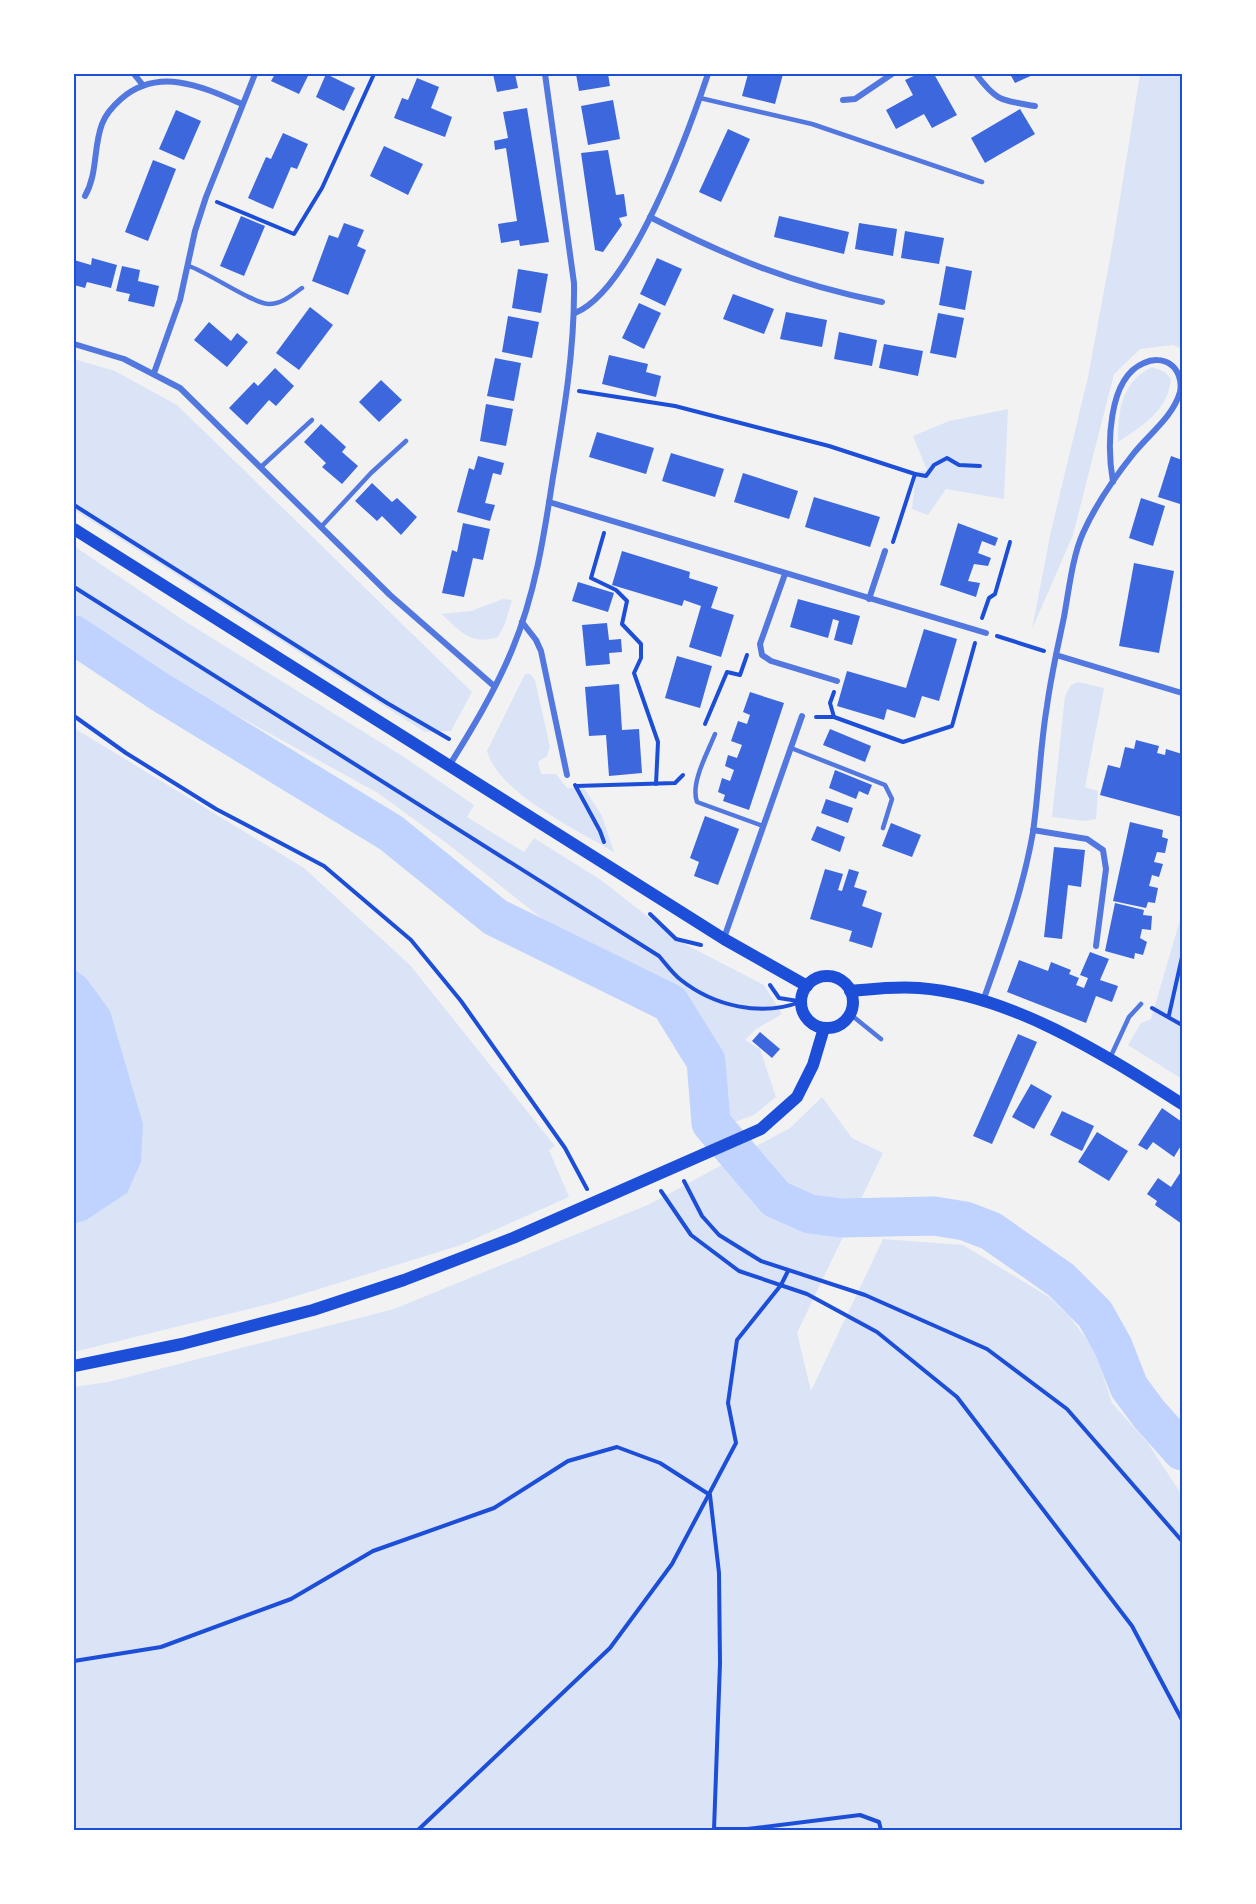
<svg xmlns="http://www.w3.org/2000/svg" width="1256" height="1904" font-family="'PT Sans',sans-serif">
	<rect width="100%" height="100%" fill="#f2f2f2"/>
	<!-- green -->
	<g fill="#dbe4f7">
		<polygon points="1140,74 1182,74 1182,349 1173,345 1140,349 1114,374 1073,535 1032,629 1051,531 1088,377 1113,242"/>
		<polygon points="74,359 115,371 177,405 472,692 451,731 425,732 74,510"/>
		<path d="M1152,367L1165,372L1171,379C1168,411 1142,426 1118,442C1118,411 1121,382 1152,367Z"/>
		<polygon points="1008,409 1004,499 946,489 928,515 912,509 916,472 927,470 913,436 949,421"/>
		<polygon points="74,546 186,622 404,757 474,805 467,817 524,852 534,838 601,880 679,941 764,985 782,1014 756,1029 745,1040 760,1049 776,1097 754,1115 729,1124 720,1067 713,1045 677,996 545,921 449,845 378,793 205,698 74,615"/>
		<path d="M503,599L512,600L505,624L498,637C470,646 461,631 441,614L471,611Z"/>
		<path d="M525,674H530L535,680L550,747L547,756L538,762L541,774H556L567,788H584L602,816L614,852C579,831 497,792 487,751Z"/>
		<polygon points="1078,682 1104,688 1085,787 1098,791 1096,819 1085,821 1052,817 1065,696 1071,685"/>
		<polygon points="74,728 304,868 410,965 555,1146 549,1150 569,1197 461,1245 277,1302 74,1352"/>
		<polygon points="1182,913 1182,1079 1128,1045 1141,1023 1151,1019"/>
		<polygon points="822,1097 852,1138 883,1153 797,1333 811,1391 883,1239 963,1245 1049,1297 1070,1317 1095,1351 1112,1403 1147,1442 1182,1495 1182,1830 74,1830 74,1387 108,1382 394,1309 650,1204 790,1128"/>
	</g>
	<!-- water -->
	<polygon fill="#bfd3fe" points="74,969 86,978 110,1011 143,1124 141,1162 127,1193 86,1220 74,1224"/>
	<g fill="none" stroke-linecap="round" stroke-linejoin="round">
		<!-- river -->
		<polyline stroke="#bfd3fe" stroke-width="39" points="74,635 160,692 391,833 495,917 670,1003 706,1061 711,1123 776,1199 810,1214 841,1218 934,1216 965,1221 991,1231 1061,1280 1095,1314 1113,1346 1129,1387 1149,1414 1182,1451"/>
	</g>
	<!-- building -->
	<g fill="#3d67dc">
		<polygon points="275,74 309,74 299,94 271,81"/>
		<polygon points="326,74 355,88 344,111 316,97"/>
		<polygon points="493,74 515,74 518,88 497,92"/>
		<polygon points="576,74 608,74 610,86 579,91"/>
		<polygon points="748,74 783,74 775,104 742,96"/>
		<polygon points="918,74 934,74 957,115 932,128 924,114 896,129 886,110 913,95 905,80"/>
		<polygon points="1010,74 1035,74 1015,83"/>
		<polygon points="417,78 439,87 431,108 452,117 445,137 394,118 402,98 408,100"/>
		<polygon points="613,100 620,139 588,145 581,106"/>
		<polygon points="527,108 549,242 520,246 519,240 501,243 498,224 517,221 506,148 495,150 494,141 508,138 503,112"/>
		<polygon points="1020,109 1035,134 985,163 971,138"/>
		<polygon points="176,110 201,121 184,160 159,149"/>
		<polygon points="728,129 750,139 721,202 699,192"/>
		<polygon points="283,133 308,144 297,169 291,167 273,209 248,198 266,157 271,159"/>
		<polygon points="384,146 423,164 408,195 370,176"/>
		<polygon points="608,150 616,195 624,194 627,216 619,218 622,225 603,252 595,250 581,153"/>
		<polygon points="153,160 176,169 148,241 125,232"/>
		<polygon points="241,216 265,226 244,276 220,266"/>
		<polygon points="779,216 849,232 844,254 774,237"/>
		<polygon points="344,223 364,230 357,246 366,250 348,295 312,281 329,235 338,238"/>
		<polygon points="859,223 897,229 893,256 855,249"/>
		<polygon points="905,231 944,238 939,264 901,258"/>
		<polygon points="92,258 117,265 111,288 87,282 85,288 74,285 74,260 91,265"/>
		<polygon points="657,258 682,269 665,306 640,294"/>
		<polygon points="122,266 140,270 138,281 159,286 154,307 128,301 130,294 116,291"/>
		<polygon points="946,266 972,271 965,310 939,305"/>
		<polygon points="518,269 548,274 541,313 512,308"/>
		<polygon points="733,294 774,309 764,334 723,319"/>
		<polygon points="639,303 661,313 644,349 622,338"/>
		<polygon points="310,307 333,325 299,370 276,353"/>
		<polygon points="786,312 827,320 822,347 780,339"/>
		<polygon points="938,313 964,318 956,358 930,353"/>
		<polygon points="508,316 539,322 532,358 502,352"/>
		<polygon points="209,322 231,341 237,333 248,342 227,367 194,340"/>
		<polygon points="839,332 877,340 872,366 834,359"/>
		<polygon points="884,344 923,351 918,376 879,368"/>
		<polygon points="609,355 648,364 646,372 661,376 656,397 602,384"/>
		<polygon points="495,358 521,363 514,401 487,396"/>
		<polygon points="275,368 294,386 276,406 269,400 247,425 229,408 254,382 258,386"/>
		<polygon points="381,380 402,400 379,422 359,402"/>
		<polygon points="486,404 513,409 506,446 480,441"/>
		<polygon points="321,424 346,447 342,452 358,466 342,484 322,467 326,463 304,442"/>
		<polygon points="597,432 654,448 646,474 589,457"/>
		<polygon points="671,453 724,469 715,497 662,481"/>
		<polygon points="478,456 504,463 501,475 493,473 485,503 495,505 490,521 457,512 469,468 474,470"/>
		<polygon points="1171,456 1182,460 1182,496 1180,504 1158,497"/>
		<polygon points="743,473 798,491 789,519 734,502"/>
		<polygon points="372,483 392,502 397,498 417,517 401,535 382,516 377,521 355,501"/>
		<polygon points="814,497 880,517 870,547 805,527"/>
		<polygon points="1141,498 1165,506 1153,546 1129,538"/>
		<polygon points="463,523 490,529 483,560 473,558 464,597 442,593 452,550 457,552"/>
		<polygon points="958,523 998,538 995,546 982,541 978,553 991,558 988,566 974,564 968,581 980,583 976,597 940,585"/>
		<polygon points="622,551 690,572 689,578 718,587 711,608 734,615 721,657 689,647 701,606 684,600 682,606 612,585"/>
		<polygon points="1134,563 1174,571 1159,653 1119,646"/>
		<polygon points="578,582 614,593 608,612 572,601"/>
		<polygon points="798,599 860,616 852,645 834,640 839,621 833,619 828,638 790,627"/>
		<polygon points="607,623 609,640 621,639 622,652 609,653 610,664 586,666 582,625"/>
		<polygon points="924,629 957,639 939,701 922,696 915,718 887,709 884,720 837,706 847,671 906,688"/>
		<polygon points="677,656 712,666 700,708 665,698"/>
		<polygon points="619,684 622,730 639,729 642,773 609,776 606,735 589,736 585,687"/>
		<polygon points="750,692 784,703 749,810 723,801 725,795 718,792 722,778 730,781 734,770 725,766 728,755 737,758 742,745 731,741 738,721 747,724 750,715 743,712"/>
		<polygon points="830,729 871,746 865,762 823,745"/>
		<polygon points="1136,740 1159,746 1157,753 1165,755 1166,749 1182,754 1182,817 1100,795 1108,765 1120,768 1125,747 1134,749"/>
		<polygon points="835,770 872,785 868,795 859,791 856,799 829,788"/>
		<polygon points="826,799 853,808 848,823 821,813"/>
		<polygon points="705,816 739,829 718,885 694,876 699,862 690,858"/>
		<polygon points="1130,822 1163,830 1162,837 1168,839 1165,853 1157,852 1154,862 1163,864 1159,877 1152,875 1149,886 1158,888 1155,903 1148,902 1146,908 1113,901"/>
		<polygon points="891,823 921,835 912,857 882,846"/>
		<polygon points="817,826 845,837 840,852 811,840"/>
		<polygon points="1054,847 1085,850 1081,887 1068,885 1062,939 1044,937"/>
		<polygon points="825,869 843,874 838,890 842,891 849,869 859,872 854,887 867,891 862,906 882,913 872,948 849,941 852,931 810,919"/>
		<polygon points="1115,903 1144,910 1143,915 1152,916 1151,930 1142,929 1140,938 1147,942 1143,955 1135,953 1134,959 1105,951"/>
		<polygon points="1090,952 1109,959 1100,980 1118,986 1112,1002 1096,996 1086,1023 1007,992 1019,960 1048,971 1051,962 1071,970 1069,974 1079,978 1076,985 1084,988 1088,978 1080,975"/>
		<polygon points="760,1032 780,1049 772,1058 752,1041"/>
		<polygon points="1018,1034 1037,1042 992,1144 973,1136"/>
		<polygon points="1031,1084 1052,1096 1034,1129 1012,1117"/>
		<polygon points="1162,1108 1182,1122 1182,1144 1174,1157 1153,1142 1147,1150 1138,1145"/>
		<polygon points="1062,1111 1094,1126 1082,1151 1050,1135"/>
		<polygon points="1097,1132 1128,1151 1109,1181 1078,1162"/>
		<polygon points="1182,1170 1182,1224 1155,1205 1157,1201 1147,1194 1158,1178 1171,1187"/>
	</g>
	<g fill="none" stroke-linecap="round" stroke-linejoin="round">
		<!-- path -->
		<g stroke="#1d4ed8" stroke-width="4">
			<polyline points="217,202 294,234 322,188 374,74"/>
			<polyline points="579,391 675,406 829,446 915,474 893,542"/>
			<polyline points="915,474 926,476 934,465 947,458 959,465 980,466"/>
			<polyline points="74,505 387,703 449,739"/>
			<polyline points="604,533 591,578 616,590 627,601 622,624 641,644 641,658 634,673 658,742 656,784"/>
			<path d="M74,587L659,956C666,964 673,974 681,980C714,1006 761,1017 800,1002"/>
			<polyline points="982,618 989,598 995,594 1010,542"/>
			<polyline points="997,636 1044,651"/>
			<polyline points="834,692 830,703 834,717"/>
			<polyline points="74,716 126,753 216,809 324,866 411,940 461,1001 565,1148 587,1189"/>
			<polyline points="816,717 834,717 903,742 952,726 975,643"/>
			<polyline points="705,724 727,672 740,675 747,655"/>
			<polyline points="575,785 600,831 604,842"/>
			<polyline points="576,786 675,783 683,775"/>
			<polyline points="650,914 676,939 701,945"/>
			<polyline points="770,985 779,998 798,1001"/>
			<polyline points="1152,1008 1182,1025"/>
			<polyline points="1169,1015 1182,957"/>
			<polyline points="684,1181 702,1216 719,1235 761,1261 865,1295 987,1349 1067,1409 1182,1541"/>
			<polyline points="661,1191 691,1235 739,1271 807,1294 877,1332 957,1397 1132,1626 1182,1720"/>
			<polyline points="74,1661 161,1647 291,1599 373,1551 494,1508 568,1461 617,1447 660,1463 710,1495 719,1573 720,1663 714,1830"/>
			<polyline points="714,1829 747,1829 860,1815 879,1822 881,1830"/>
			<polyline points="418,1830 610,1648 672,1564 736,1443 728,1403 737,1340 781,1285 788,1271"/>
		</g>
		<!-- service -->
		<g stroke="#5277de" stroke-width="4.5">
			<polyline points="700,98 812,124 982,182"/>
			<path d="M189,266C209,273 254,304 269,304C282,304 292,295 302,288"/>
			<polyline points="261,467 312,420"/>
			<polyline points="321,527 371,473 406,441"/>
			<path d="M715,734C708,752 690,783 697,802L763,826"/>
			<polyline points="791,748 885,785 892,799 883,828"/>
			<polyline points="850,1014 881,1039"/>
			<polyline points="1110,1058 1129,1017 1141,1004"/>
		</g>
		<!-- minor -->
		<g stroke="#5277de" stroke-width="6">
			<polyline points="134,74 142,84"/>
			<path d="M976,74C997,102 1001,100 1035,106"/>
			<polyline points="843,100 855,99 892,74"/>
			<path d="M85,196C98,173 93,148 102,124C106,113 113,106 121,99C159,66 203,87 242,104"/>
			<path d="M650,217C730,258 793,284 882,302"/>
			<path d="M575,313C632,290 689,130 708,74"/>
			<polyline points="74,344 124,359 180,388 390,595 494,686"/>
			<polyline points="154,373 180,300 195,231 206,197 255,74"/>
			<polyline points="549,502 986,633"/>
			<polyline points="785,574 760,644 762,655 771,661 837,681"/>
			<polyline points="869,599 885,551"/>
			<polyline points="522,622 536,640 541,651 567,775"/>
			<polyline points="1056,655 1182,693"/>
			<path d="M449,766C472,729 495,691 512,650C535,595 544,536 553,477C564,413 575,348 574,283L545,74"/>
			<polyline points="1033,830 1087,839 1103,850 1106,869 1096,946"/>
			<polyline points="724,938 802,716"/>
			<path d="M983,1001C1003,945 1023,890 1033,832C1039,790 1040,747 1047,706C1051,676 1058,646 1064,617C1069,590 1072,558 1083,533C1096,504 1114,478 1134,453C1149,434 1173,417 1180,392C1182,382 1179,370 1170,364C1163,359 1152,359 1144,363C1107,378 1107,448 1113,482"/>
		</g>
		<!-- secondary -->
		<g stroke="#1d4ed8" stroke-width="12">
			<polyline points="74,529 724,939 807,986"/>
			<circle cx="827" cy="1002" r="26"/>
			<path d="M850,991C873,989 896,986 919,988C1012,995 1105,1055 1182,1104"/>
			<polyline points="74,1366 182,1344 313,1310 404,1280 513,1238 761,1129 797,1097 813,1065 824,1028"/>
		</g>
	</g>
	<!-- border -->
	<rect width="1256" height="1904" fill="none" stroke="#ffffff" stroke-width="150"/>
	<rect x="75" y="75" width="1106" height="1754" fill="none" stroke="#1d4ed8" stroke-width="2"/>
</svg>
